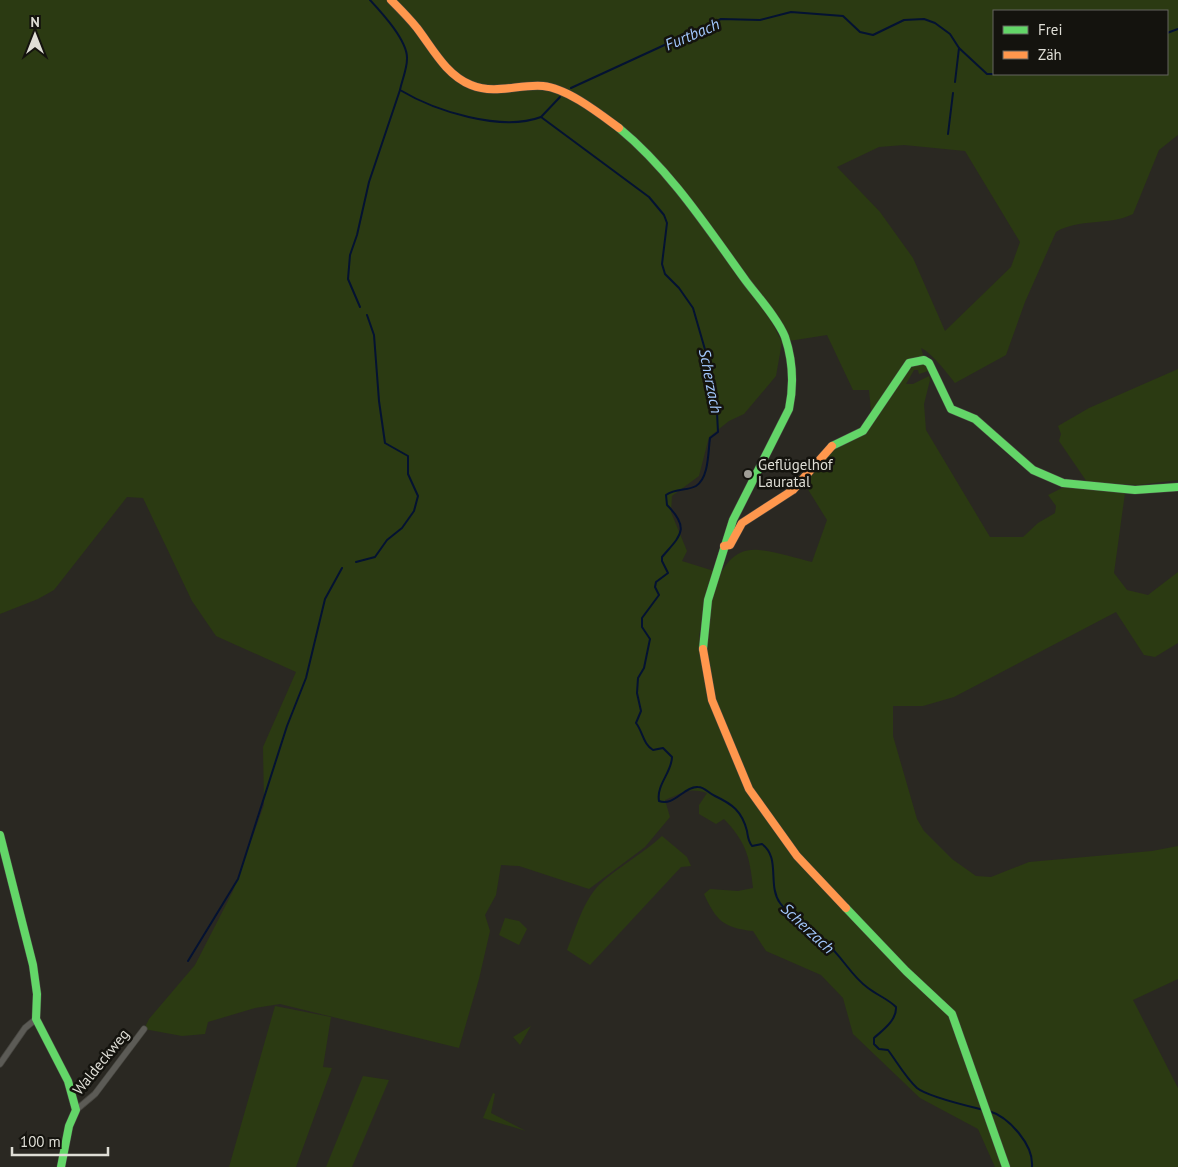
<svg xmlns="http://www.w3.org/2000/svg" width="1178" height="1167" font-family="'PT Sans',sans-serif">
	<rect width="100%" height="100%" fill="#2a2822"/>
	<!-- green -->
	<g fill="#2b3a12" fill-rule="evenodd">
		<path d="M0,0H1178V135L1159,150L1133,214C1109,226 1079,218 1056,232L1025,302L1006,355L955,383C948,374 931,352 921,348L928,371L919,374L918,370H914L906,384H913L929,376L930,380L924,404L926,430L990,537H1023L1038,523L1055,513L1056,506L1048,495L1068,485L1125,493L1114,573L1127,590L1148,595L1178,572V643L1155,657L1144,655L1116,612L954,697L923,706H893V736L917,819L924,831L952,859L976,876L991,877L1029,862L1152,851L1178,846V979L1133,1000L1178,1088V1167H995L978,1129L920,1098L853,1034L843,998L821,975L766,951L753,931C723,928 716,920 704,894L710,889L738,891L753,888C750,857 746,842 724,819L716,824L699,814V805L707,793C686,787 684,793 665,800L670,817L645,847L589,889L519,866L501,865L496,895L485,915L490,931L479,979L459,1048L280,1004L255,1008L208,1022L205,1034L182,1036L144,1029L149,1019L195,965L233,891L264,805L263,747L296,672L216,636L192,601L143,498L127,497L54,590L38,599L0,614ZM994,11H1167V74H994ZM904,145L965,151L1020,242L1011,267L945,331L913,258L880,212L837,167L879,147ZM766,311L789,341L827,335L853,390H869L872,420L844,439L804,483L827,520L812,562C795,558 777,552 759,550C715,545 708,611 706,642L699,637L703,608L714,571L682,561L687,551L671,512L672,496L699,476L709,437L729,421L744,414L776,376L782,342Z"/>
		<polygon points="1178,369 1178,480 1138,485 1087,482 1059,441 1061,434 1058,426 1089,408"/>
		<path d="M662,836L687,857L691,866L681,867L590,965L567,950C576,928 583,901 600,884C619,866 643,854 662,836Z"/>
		<polygon points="505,918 519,921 527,929 519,945 499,935"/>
		<polygon points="275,1006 331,1017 323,1067 332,1068 296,1167 229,1167"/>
		<polygon points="531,1026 520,1045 513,1037"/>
		<polygon points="363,1076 389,1080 352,1167 326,1167"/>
		<polygon points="493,1093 495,1094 491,1113 526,1131 483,1118"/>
	</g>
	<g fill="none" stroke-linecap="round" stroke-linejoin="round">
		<!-- stream -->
		<g stroke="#041232" stroke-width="2">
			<path d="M370,0C382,13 408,41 407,59C407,69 402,80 400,90C435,111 501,132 541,117L649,197L664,215L667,223L662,264L665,274L679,288L693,308L706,353L707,375L716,393L718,432L710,438C708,452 709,478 696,486C687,491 676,488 666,495L667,505C691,529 680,536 662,557V561L668,573L656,582L655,587L659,595L642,618V627L650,639L644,668L638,678L637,693L641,711L636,723C643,732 643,744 653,750L663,748L672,757C672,772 656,785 659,801C674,807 684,786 698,787C705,787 708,793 715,796C732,804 742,811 747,831C748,837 748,841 752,846L762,844C781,858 767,885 780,903C793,921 810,930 826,943C842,956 851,976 868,988C877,995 888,999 896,1007C897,1020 883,1030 874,1038V1044L879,1049L888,1050C897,1062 906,1078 917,1088C928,1097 968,1106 984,1110"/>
			<polyline points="1167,33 1178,29"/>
			<polyline points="955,82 959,48"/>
			<polyline points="571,88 721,19 760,20 791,12 843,16 860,32 873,35 904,20 924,19 935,23 950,34 959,48 987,74 999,74"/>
			<polyline points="541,117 560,97"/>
			<polyline points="948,134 953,93"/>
			<polyline points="360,307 348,279 350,255 357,235 369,182 400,90"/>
			<polyline points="356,562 375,557 387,540 402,528 414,511 418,496 408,474 408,456 385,443 379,401 374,335 367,315"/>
			<polyline points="188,961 238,879 287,726 306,678 325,599 342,568"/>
			<path d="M989,1111C1009,1117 1034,1145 1032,1167"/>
		</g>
		<!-- street casing -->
		<g stroke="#474640" stroke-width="7">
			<g id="street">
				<polyline points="0,1064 25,1028 36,1019"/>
				<polyline points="76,1110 95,1094 144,1029"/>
			</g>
		</g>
		<!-- fast casing -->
		<g stroke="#474640" stroke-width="9">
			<g id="fast">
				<path d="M619,128C670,170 707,227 746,281C758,297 778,319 785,337C793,361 794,385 789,409L733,520L708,600L703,649"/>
				<polyline points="832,446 863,431 909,363 924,360 929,363 951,409 975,419 1033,470 1063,483 1135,490 1178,487"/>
				<polyline points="0,835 33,965 37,994 36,1019 68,1081 76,1110 69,1126 61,1167"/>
				<polyline points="846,908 906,971 952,1014 1006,1167"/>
			</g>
		</g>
		<!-- slow casing -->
		<g stroke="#474640" stroke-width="9">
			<g id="slow">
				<path d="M391,0C400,9 409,18 417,28C433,49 446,75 471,85C496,95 518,84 543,86C567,88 600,114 619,128"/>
				<polyline points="724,546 730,545 742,523 793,490 832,446"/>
				<polyline points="703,649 712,700 749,789 797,856 846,908"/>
			</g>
		</g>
		<!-- street -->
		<use href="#street" stroke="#5c5b56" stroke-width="5.5"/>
		<!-- fast -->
		<use href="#fast" stroke="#63d668" stroke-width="8"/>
		<!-- slow -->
		<use href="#slow" stroke="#ff974d" stroke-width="8"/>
	</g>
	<!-- markers -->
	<circle fill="#a09e97" stroke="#14130e" stroke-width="2" cx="748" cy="474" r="5"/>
	<g text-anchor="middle" stroke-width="5" stroke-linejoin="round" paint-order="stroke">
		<!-- poi labels -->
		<g font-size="15" fill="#dfded6" stroke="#14130e" text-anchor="start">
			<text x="758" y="470">Geflügelhof<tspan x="758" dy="17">Lauratal</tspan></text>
		</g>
		<!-- street labels -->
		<g font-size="15" fill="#dfded6" stroke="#14130e">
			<text transform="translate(101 1062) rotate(-51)" y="5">Waldeckweg</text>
		</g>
		<!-- water labels -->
		<g font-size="16" font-style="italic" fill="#a2c7fc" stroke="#14130e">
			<text transform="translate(692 34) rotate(-23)" y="6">Furtbach</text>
			<text transform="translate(711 381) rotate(79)" y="6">Scherzach</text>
			<text transform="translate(808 928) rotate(43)" y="6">Scherzach</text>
		</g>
	</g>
	<!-- legend -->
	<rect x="993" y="10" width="175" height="65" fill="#14130e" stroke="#65645e"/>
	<rect x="1003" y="26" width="25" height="8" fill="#63d668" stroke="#65645e"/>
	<text x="1038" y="35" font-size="15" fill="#dfded6">Frei</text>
	<rect x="1003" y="51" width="25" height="8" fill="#ff974d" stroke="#65645e"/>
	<text x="1038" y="60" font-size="15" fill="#dfded6">Zäh</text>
	<!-- north arrow -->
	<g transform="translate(35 35)" stroke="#14130e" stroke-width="4" paint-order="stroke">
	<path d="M0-4L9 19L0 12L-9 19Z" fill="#dfded6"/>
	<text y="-8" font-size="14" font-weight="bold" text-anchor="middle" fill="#dfded6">N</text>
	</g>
	<!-- scale -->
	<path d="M12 1147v8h96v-8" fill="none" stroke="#dfded6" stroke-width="2.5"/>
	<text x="20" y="1147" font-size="15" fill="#dfded6" stroke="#14130e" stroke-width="4" paint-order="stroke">100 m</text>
</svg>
